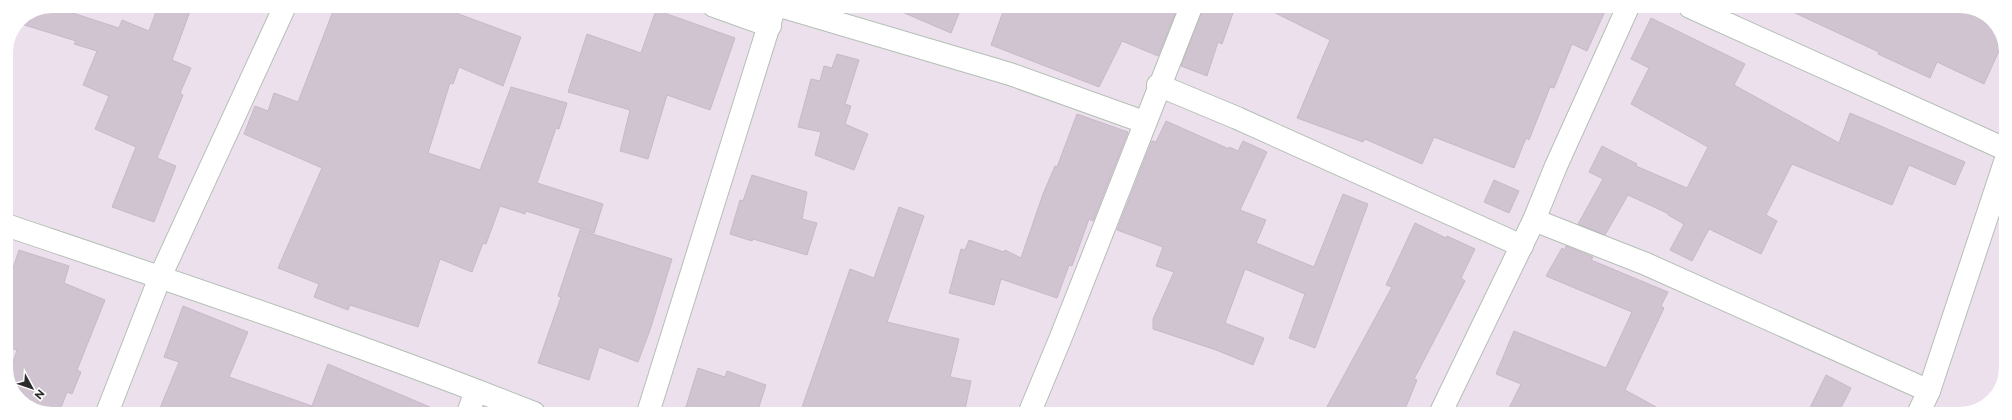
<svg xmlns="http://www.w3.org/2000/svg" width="2012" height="420" font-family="Montserrat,sans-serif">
	<rect width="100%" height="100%" fill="#ede0ed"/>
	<!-- building -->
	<g fill="#d0c4d0" stroke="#c9b9c8">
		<polygon points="51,6 119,28 122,20 149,31 158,6 192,6 172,60 191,68 180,93 183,95 157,158 176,166 154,222 112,207 136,147 95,129 109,96 83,85 97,51 74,44 76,41 18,23 20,19"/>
		<polygon points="335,6 437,6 521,37 503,86 459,67 453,84 450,83 428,153 480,170 511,87 567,103 559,129 556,128 537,183 603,204 594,233 526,211 525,214 500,206 486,244 483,243 472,272 440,259 418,327 350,305 348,310 314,297 319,284 278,268 322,168 244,134 255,106 268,111 274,93 298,102"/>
		<polygon points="888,6 962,6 951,33"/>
		<polygon points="1005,6 1178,6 1158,56 1122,41 1099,87 991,45"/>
		<polygon points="1203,7 1214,7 1233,13 1222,44 1218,42 1207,76 1181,66"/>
		<polygon points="1263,7 1607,7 1587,51 1572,44 1554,88 1550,87 1529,140 1526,138 1514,168 1434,137 1422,164 1365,139 1363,142 1297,118 1330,40"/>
		<polygon points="1782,7 1968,7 1994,22 2002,39 2002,44 1984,84 1937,62 1930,78 1878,54 1879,52"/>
		<polygon points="656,10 735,38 710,110 667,95 648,159 620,151 630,110 568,92 587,34 641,53"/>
		<polygon points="1651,18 1745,64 1734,85 1839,143 1850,113 1965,162 1955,185 1909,165 1892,205 1792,164 1766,215 1777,221 1761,254 1709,229 1692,261 1670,250 1684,224 1668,215 1669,214 1628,195 1605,235 1578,224 1603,179 1589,172 1602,146 1637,164 1636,166 1687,188 1708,147 1631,104 1649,68 1631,59"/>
		<polygon points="837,54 859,60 845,104 851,106 845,124 868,134 854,170 815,155 821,132 798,127 811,79 820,81 824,66 832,68"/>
		<polygon points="1077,114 1128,132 1093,221 1089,219 1072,266 1069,265 1057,298 1001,279 994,305 949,293 961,249 965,250 969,240 1004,252 1005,250 1021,258 1043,194 1055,166 1057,167"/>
		<polygon points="1166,121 1229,149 1229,147 1238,151 1243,141 1267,152 1240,210 1266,220 1256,243 1314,267 1343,194 1368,204 1315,348 1289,338 1305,294 1245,269 1225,323 1264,338 1253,365 1216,350 1153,329 1153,319 1174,272 1156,266 1163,247 1117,230 1152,141 1156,142"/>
		<polygon points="752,175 807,192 802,219 817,223 807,255 753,239 752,241 730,234 740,200 743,201"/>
		<polygon points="1494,180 1519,191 1509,213 1484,202"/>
		<polygon points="899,207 924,216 887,322 959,339 950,377 971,381 964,414 800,413 850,269 874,278"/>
		<polygon points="1415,223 1446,238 1447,236 1475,249 1461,278 1465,281 1414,379 1417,380 1403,414 1323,414 1392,287 1386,285"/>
		<polygon points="580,230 672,259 651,327 638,362 599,347 589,380 538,363 561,297 558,296"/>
		<polygon points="1566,246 1593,257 1591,260 1668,292 1661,306 1664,308 1625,390 1669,414 1506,414 1521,384 1496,374 1514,331 1606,368 1632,312 1546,276 1562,248 1564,250"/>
		<polygon points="19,250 69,266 64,283 105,300 77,370 81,372 72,394 67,392 59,413 52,413 18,399 8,378 17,350 6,347 6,289"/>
		<polygon points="183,306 248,332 229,377 312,406 328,364 444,413 158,413 179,362 164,357"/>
		<polygon points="698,368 725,377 727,371 766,385 757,413 684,413"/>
		<polygon points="1826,375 1851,388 1838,414 1807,414"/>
	</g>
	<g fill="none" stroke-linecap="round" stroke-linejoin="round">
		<!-- street casing -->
		<g stroke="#b3bfb6" stroke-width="24">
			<g id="street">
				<polyline points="714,6 770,26"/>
				<polyline points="780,6 1010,74 1144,122"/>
				<polyline points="1690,7 2005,149"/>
				<polyline points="1158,85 1237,118 1522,246"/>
				<polyline points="1534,220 1646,264 1929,391"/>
				<path d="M6,225C183,285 360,344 534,413"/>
				<polyline points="107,413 160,277 285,6"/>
				<polyline points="468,413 476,391"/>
				<polyline points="648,413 775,6"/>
				<polyline points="1029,414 1061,337 1191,7"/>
				<polyline points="1440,414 1534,220 1556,166 1628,7"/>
				<polyline points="1918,414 1929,391 2005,162"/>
			</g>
		</g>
		<!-- street -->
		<use href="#street" stroke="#fff" stroke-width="22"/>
	</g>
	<!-- crop -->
	<path d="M0 0H2012V420H0ZM52 13H1960A39 39 0 0 1 1999 52V368A39 39 0 0 1 1960 407H52A39 39 0 0 1 13 368V52A39 39 0 0 1 52 13Z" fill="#fff" fill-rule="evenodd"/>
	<!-- north arrow -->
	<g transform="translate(32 388) rotate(130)" stroke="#ffffff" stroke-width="3" paint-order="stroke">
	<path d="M0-3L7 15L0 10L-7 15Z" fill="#2c2c2c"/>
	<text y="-6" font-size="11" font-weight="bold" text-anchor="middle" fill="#2c2c2c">N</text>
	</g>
</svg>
